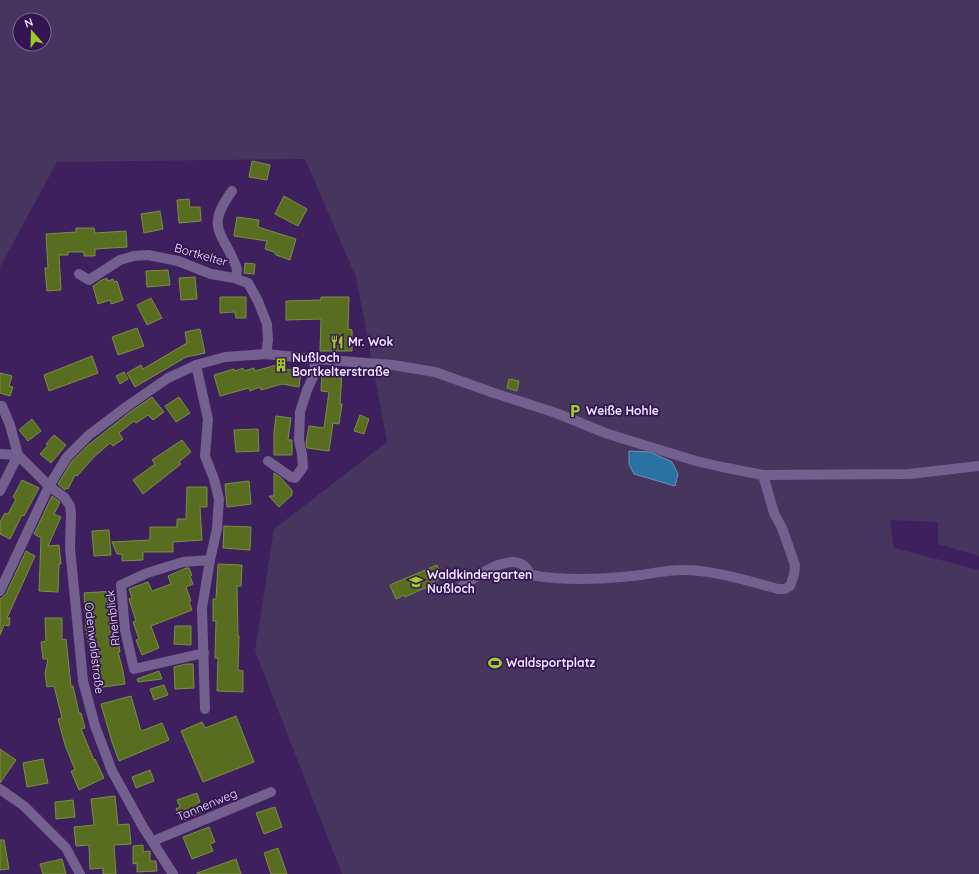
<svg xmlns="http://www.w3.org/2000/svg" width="979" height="874" font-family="Quicksand,sans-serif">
	<rect width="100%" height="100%" fill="#3e205f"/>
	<!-- green -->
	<path fill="#46355d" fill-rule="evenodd" d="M0,0H979V556L938,544V522L890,520L894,548L979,570V874H342L255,651L274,529L387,442L356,277L305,159L57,162L0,267ZM20,20H44V44H20Z"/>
	<!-- water -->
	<polygon fill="#2b71a1" stroke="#6694bd" points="629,451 650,452 672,462 678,474 675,486 634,474 629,464"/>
	<!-- building -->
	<g fill="#596d21" stroke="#7a9041">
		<polygon points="252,161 270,165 267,180 249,177"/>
		<polygon points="284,196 307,209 298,226 275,214"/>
		<polygon points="189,199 190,207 200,207 201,221 179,223 177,200"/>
		<polygon points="160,211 163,229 144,233 141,214"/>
		<polygon points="237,217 259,220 258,227 296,239 290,260 276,255 274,252 265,249 267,241 234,236"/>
		<polygon points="76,228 94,228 95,233 126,231 127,247 95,249 95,256 84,256 84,252 68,252 68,255 59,255 61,290 47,291 45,268 48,268 46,234 76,232"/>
		<polygon points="245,263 255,264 254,274 244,273"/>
		<polygon points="168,270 170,285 147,287 146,271"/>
		<polygon points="195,277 197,299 181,300 179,278"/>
		<polygon points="107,278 108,281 113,279 114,282 117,281 123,300 111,304 110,300 98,304 93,286 97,284 97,283 100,281"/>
		<polygon points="220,297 246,297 246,318 236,318 235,312 220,313"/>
		<polygon points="321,297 349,297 348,329 352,330 352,351 320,351 321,319 286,320 286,301 321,300"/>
		<polygon points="151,298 162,318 147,325 137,305"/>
		<polygon points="137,328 144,346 118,355 112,337"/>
		<polygon points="200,329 205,353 186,357 135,387 127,373 141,365 143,369 187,343 185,332"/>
		<polygon points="92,356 98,373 49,391 44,375"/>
		<polygon points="284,363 283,369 301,371 299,387 282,384 261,390 260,387 250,391 249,388 220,396 214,375 234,369 235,371 243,368 244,371 254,368 255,371"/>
		<polygon points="124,372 128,379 120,384 116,376"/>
		<polygon points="322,372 342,373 340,404 342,404 339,424 333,423 329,451 307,448 306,443 309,426 324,428 329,392 321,391"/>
		<polygon points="0,373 12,376 9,386 13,387 10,396 0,393"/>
		<polygon points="509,379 519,381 517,391 507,388"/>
		<polygon points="152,397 164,412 153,420 148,415 136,423 134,421 119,433 123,439 113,446 110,443 94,457 77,476 75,475 68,489 66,488 65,490 58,484 72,461 87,446 130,412"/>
		<polygon points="179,397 190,413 176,422 165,406"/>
		<polygon points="360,415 369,419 364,434 354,431"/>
		<polygon points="276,416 291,418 288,440 292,440 292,455 274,455 274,432"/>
		<polygon points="32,419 41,431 28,441 19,430"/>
		<polygon points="258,429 259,451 236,452 234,430"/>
		<polygon points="54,435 66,445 51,463 40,454 48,445 46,444"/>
		<polygon points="182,440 191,452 179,462 181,464 143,494 133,480 155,464 152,460"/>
		<polygon points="274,473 280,477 292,490 292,495 279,507 269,496 274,496"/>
		<polygon points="22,480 39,488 24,516 22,515 10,539 0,534 0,522 5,513 8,514 16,499 13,497"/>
		<polygon points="249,481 251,504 227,507 225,484"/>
		<polygon points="187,487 207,487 207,507 200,507 202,540 173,542 173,552 143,552 143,560 122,561 122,554 117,554 112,542 150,540 150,527 177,527 177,519 186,519"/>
		<polygon points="52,496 60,502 54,514 61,517 48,546 59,545 61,564 59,564 58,592 39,591 41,538 34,534"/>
		<polygon points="224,526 251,527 250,550 223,548"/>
		<polygon points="109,530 111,555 94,556 92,531"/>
		<polygon points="26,551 35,556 7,618 10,618 9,626 4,625 0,635 0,599 6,594"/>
		<polygon points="218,564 242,565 241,586 237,586 238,636 239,636 238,670 243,671 243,692 217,691 218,658 215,658 216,621 213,621 213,599 216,599"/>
		<polygon points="437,565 442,578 433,582 434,584 405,597 404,595 396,599 390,585"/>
		<polygon points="186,568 189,568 192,575 190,576 193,584 186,587 191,601 189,602 192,610 151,626 159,648 142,655 136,640 139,639 133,622 136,621 129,599 132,598 129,589 148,582 152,591 171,584 168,576"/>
		<polygon points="113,591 116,624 120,652 118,652 123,671 125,684 96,688 86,629 84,593"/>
		<polygon points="45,618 62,618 62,640 66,639 71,686 73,686 79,713 81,713 85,728 81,729 94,760 95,759 104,778 79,790 71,771 75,770 65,745 58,719 62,718 54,686 47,687 45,674 48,659 43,659 41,642 46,641"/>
		<polygon points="175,626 191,626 191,645 174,644"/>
		<polygon points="186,664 193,664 194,688 175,689 174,667"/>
		<polygon points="159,671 162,679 138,682 137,679"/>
		<polygon points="164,685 168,695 154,700 150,689"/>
		<polygon points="131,696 141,731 162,723 169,740 119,761 112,742 101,704"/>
		<polygon points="236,716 254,762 203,782 181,731 202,722 205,728"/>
		<polygon points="0,749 16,760 0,783"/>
		<polygon points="43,759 48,783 27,787 23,763"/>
		<polygon points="150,770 154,781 136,788 132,777"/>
		<polygon points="197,793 200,802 197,803 201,813 181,821 176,809 180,807 177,800"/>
		<polygon points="115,796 118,825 129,824 131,844 114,845 116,874 103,874 103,868 90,869 89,845 76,846 74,827 94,825 91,799"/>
		<polygon points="73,800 75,817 56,819 55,802"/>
		<polygon points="275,807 282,827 264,834 256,813"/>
		<polygon points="209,827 215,842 210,844 213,851 192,859 183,837"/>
		<polygon points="0,840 4,840 9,869 0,870"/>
		<polygon points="143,845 143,852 150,851 150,861 156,861 157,871 137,872 137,863 133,864 133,846"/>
		<polygon points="278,848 287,874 271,874 264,853"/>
		<polygon points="62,859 66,874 43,874 40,864"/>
		<polygon points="236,859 241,874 197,874 197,873"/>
	</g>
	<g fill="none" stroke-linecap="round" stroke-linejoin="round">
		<!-- minor -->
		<g stroke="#73608e" stroke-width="10">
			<path d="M232,191C205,228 222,231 236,266L237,270L236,278"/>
			<polyline points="79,274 89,280 120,260 134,256 148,255 178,261 211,274 234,278 248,283 258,301 267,324 268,340 266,354"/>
			<polyline points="196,365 208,419 205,456 214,479 219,499 217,529 210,560 202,608 205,709"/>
			<polyline points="0,406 2,406 10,425 18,455"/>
			<polyline points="0,454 18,455 49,486 64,497 70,506 71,514 70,548 83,681 95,726 112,771 143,827 173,874"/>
			<polyline points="268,461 291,477 295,478 303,467 302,454 299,440 300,412 307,390 314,375 315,359"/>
			<polyline points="0,491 18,455"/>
			<path d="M462,586C477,577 505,554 523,565C526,567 529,572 531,575C564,581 608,579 641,575C656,573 670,569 686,570C717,571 748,581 778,589H785L790,586L794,575L795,565L782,528L774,513L763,475"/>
			<polyline points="0,591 49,486 67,457 89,435 126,407 168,378 196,365 225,357 266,354 315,359 393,365 435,372 494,393 556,413 608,434 696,461 722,467 763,475 909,474 979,466"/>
			<polyline points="204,653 134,669 125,630 121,585 147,573 183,562 210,560"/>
			<polyline points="0,789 24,806 66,848 80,874"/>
			<polyline points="153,841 271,792"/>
		</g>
	</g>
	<!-- icons -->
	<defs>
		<g id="restaurant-bare" transform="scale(1.08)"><path d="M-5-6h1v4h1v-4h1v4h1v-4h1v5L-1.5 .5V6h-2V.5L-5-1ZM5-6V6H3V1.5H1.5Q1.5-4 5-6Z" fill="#a3c926" stroke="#341453" stroke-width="2.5" paint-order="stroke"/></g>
		<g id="building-bare" transform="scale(1.08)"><path d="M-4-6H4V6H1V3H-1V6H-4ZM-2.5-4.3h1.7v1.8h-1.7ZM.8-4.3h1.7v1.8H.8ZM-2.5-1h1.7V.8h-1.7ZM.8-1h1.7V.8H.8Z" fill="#a3c926" stroke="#341453" stroke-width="2.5" paint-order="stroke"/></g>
		<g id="parking-bare" transform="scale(1.08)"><path d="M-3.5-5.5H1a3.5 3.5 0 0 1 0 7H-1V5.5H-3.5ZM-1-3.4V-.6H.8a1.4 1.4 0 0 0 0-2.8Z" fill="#a3c926" stroke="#341453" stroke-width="2.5" paint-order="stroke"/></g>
		<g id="school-bare" transform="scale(1.08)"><path d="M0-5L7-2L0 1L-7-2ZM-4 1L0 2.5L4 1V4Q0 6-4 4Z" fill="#a3c926" stroke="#341453" stroke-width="2.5" paint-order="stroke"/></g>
		<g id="stadium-bare" transform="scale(1.08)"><path d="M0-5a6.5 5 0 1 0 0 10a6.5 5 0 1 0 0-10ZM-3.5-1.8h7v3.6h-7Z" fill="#a3c926" stroke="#341453" stroke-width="2.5" paint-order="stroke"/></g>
	</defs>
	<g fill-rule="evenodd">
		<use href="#restaurant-bare" x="337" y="342"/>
		<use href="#building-bare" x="281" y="365"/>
		<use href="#parking-bare" x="575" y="411"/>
		<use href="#school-bare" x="416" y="582"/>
		<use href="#stadium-bare" x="495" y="663"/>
	</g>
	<g text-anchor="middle" stroke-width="3.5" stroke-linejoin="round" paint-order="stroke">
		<!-- street labels -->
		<g font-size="12" fill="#f0e7fe" stroke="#341453">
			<text transform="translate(201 255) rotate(16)" y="4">Bortkelter</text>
			<text transform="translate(113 618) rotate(-96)" y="4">Rheinblick</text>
			<text transform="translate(94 648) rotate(83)" y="4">Odenwaldstraße</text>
			<text transform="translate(207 805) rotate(-23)" y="4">Tannenweg</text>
		</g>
		<!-- poi labels -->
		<g font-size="12" font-weight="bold" fill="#f0e7fe" stroke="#341453" text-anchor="start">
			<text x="348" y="346">Mr. Wok</text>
			<text x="292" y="362">Nußloch<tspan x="292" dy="14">Bortkelterstraße</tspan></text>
			<text x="586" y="415">Weiße Hohle</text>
			<text x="427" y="579">Waldkindergarten<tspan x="427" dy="14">Nußloch</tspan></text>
			<text x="506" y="667">Waldsportplatz</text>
		</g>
	</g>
	<!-- north arrow -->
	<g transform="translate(32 32) rotate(340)"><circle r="19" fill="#341453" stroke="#7f6897"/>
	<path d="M0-3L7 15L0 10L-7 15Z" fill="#a3c926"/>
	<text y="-6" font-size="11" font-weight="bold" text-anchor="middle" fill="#f0e7fe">N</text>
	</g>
</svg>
